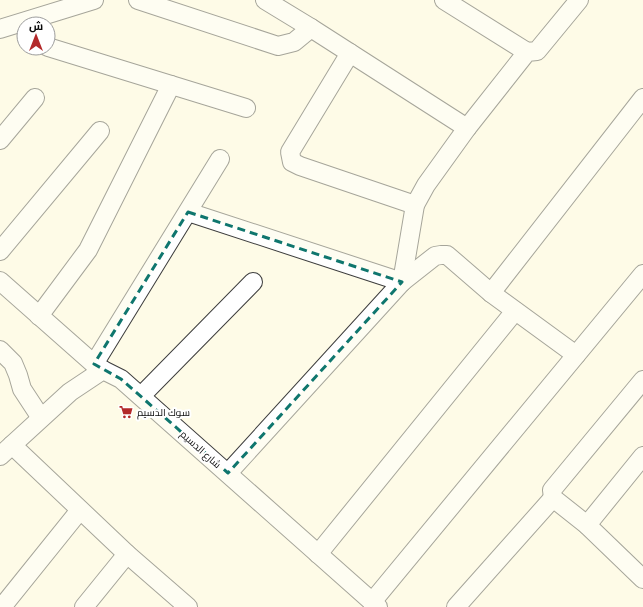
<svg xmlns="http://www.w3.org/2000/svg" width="643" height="607" font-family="'PT Serif',Cairo,serif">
	<rect width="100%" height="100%" fill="#fefbe7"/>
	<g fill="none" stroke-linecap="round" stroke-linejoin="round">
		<!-- minor casing -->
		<g stroke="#3d3d3d" stroke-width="20">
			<g id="minor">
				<polyline points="138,0 278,46 294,42 311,28"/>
				<polyline points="265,0 311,28 467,128"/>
				<polyline points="444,0 527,52"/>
				<polyline points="0,29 94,0"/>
				<polyline points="48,47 246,108"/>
				<polyline points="350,53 290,152 292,162 300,166 415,205"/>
				<polyline points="0,140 35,98"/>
				<polyline points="188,212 402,282 228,473"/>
				<polyline points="0,251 100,131"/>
				<polyline points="0,281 94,364 103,370"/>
				<polyline points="402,282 415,205 426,185 467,128 527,52 537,51 579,0"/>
				<polyline points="402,282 435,256 441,255 447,255 491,293 576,355"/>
				<polyline points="491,293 643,98"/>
				<polyline points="39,316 88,250 171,85"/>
				<polyline points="0,350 13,363 18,375 22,389 41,418"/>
				<polyline points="94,364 220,159"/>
				<polyline points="643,380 552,490 553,498 587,525 643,579"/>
				<polyline points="141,396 253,282"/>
				<polyline points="12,445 127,554 188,607"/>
				<polyline points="0,456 70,392 103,370 121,379 378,607"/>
				<polyline points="587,525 643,456"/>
				<polyline points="318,554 515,311"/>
				<polyline points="372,602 643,274"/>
				<polyline points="2,607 80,510"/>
				<polyline points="84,607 127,554"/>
				<polyline points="456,607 553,498"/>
			</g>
		</g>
		<!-- minor -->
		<use href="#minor" stroke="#fff" stroke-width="18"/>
	</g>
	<!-- marked area -->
	<path d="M0 0H643V607H0ZM188,212L402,282L228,473L121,379L94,364Z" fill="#fefbe7" fill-opacity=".55" fill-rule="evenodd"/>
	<path fill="none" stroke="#0f766e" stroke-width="3" stroke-dasharray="8 5" stroke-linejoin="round" d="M188,212L402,282L228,473L121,379L94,364Z"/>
	<!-- icons -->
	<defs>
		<g id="supermarket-bare" transform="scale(1.08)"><path d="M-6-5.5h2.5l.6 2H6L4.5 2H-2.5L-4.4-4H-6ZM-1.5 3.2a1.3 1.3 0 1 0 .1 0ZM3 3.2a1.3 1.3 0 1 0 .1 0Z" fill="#b3292a" stroke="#fff" stroke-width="2.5" paint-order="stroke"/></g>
	</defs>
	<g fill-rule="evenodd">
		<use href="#supermarket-bare" x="126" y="412"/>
	</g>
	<g text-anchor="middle" stroke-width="4" stroke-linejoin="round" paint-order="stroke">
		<!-- poi labels -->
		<g font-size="10" fill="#0a0a0a" stroke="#fff" text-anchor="start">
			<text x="137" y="416">سوك الدسيم</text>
		</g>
		<!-- street labels -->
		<g font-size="10" fill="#0a0a0a" stroke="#fff">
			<text transform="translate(201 449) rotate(42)" y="4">شارع الدسيم</text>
		</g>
	</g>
	<!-- north arrow -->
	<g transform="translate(36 36)"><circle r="19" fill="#ffffff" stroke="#9d9d9d"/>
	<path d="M0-3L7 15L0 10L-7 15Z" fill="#b3292a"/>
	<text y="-6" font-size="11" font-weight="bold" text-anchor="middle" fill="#0a0a0a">ش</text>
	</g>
</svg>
